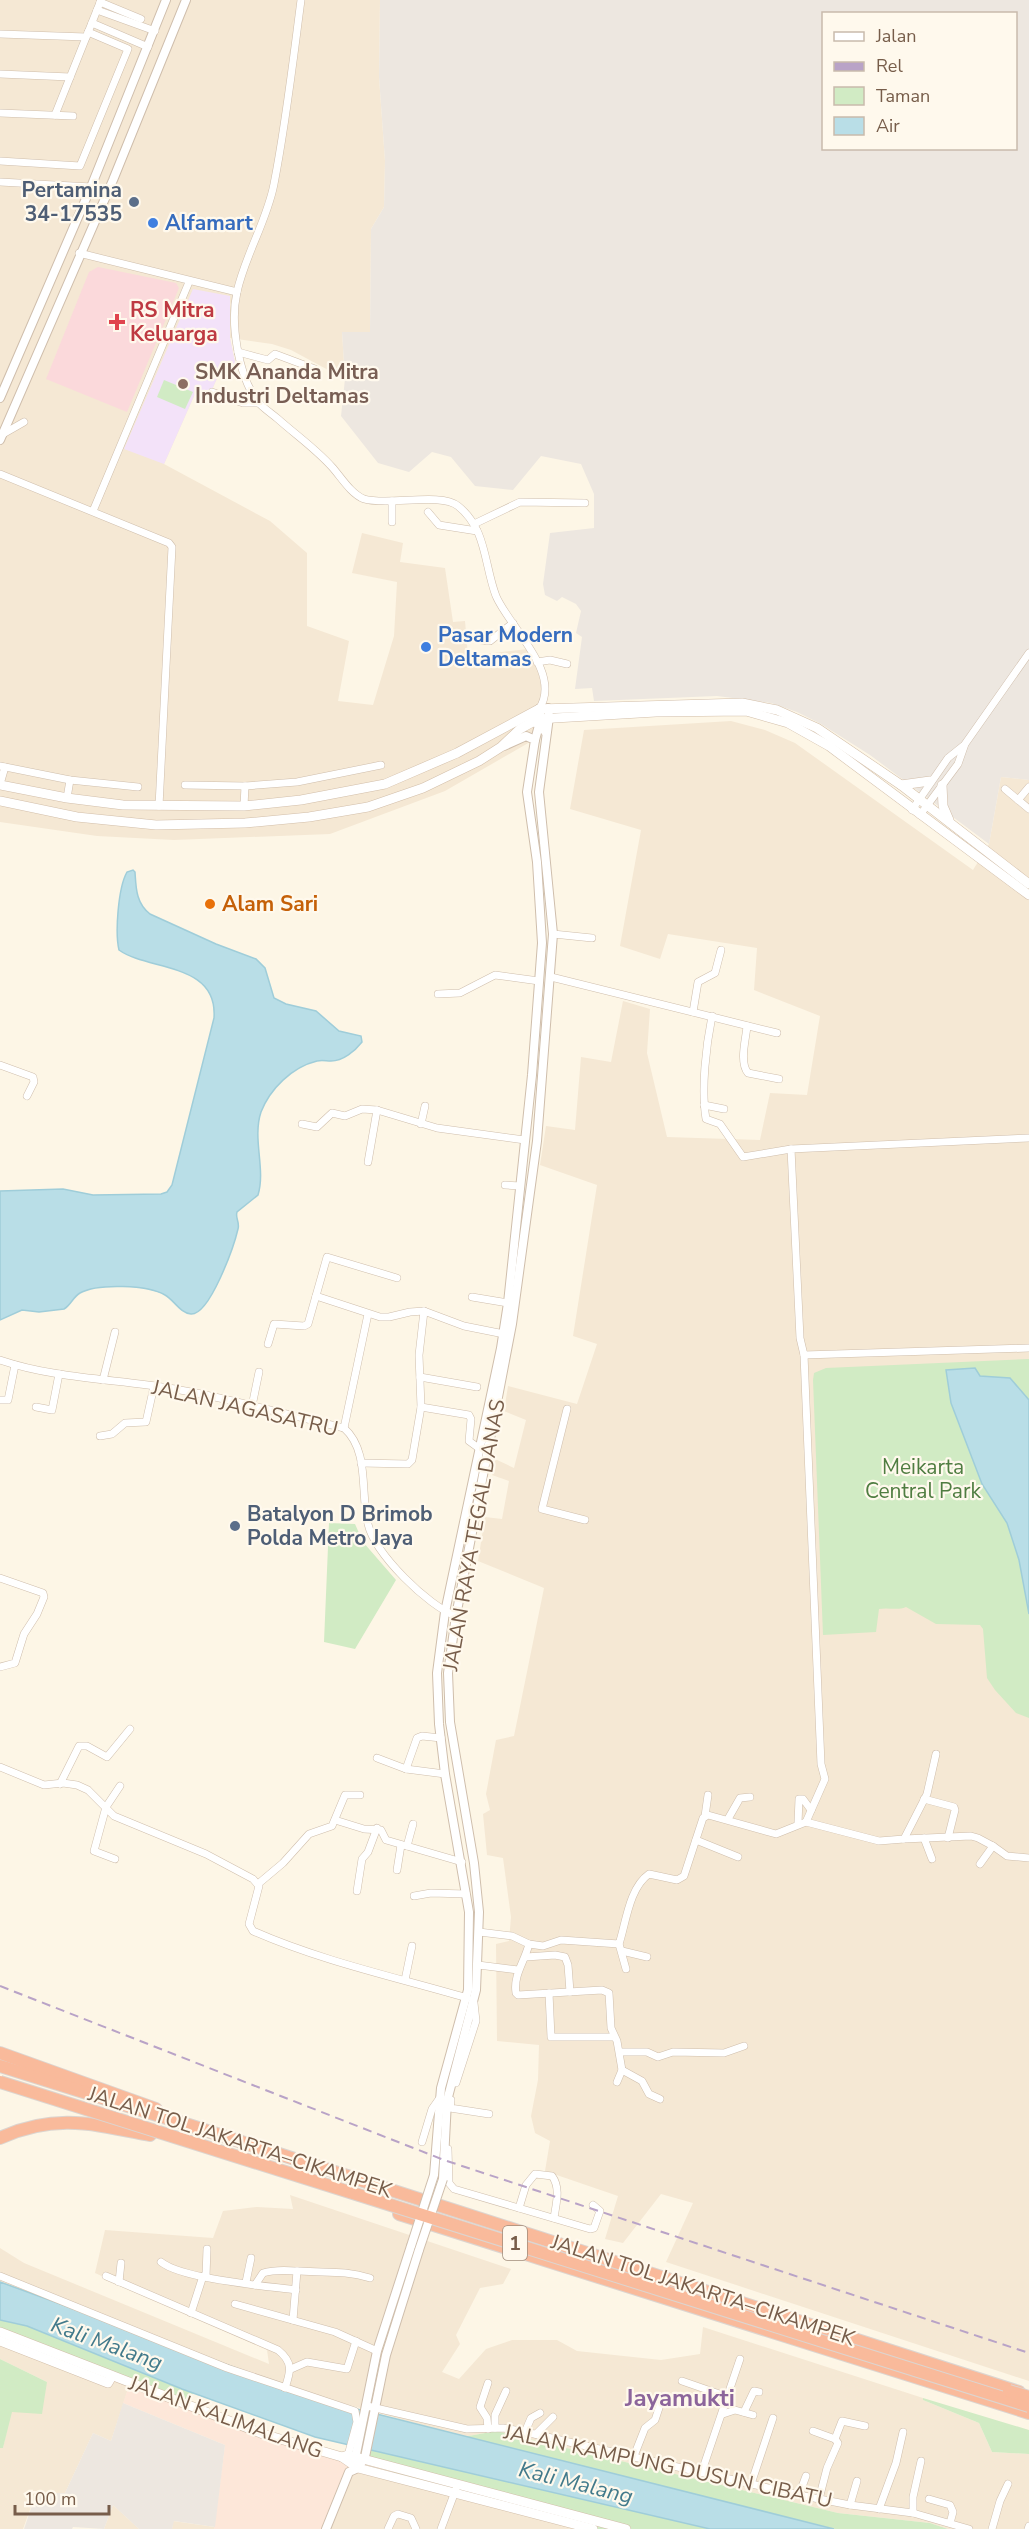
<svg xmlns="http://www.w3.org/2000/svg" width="1029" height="2529" font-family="'Nunito Sans',sans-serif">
	<rect width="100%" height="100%" fill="#fdf6e6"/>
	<!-- residential -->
	<g fill="#f5e8d4">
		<polygon points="0,0 380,0 379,77 385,161 384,207 371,229 370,332 342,332 345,379 291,350 272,344 230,338 236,367 220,372 208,398 194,396 164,464 270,521 307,553 307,626 349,641 338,701 373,705 394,636 397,582 352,573 362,533 403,543 400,562 445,568 453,622 465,621 468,656 528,649 545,686 530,742 445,791 330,834 174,840 97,836 0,822"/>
		<polygon points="731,721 765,730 795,743 973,870 989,844 1001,777 1029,780 1029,2381 666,2262 693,2203 661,2194 623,2243 605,2239 618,2196 545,2171 550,2141 535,2133 531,2116 538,2080 539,2045 497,2041 496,1944 509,1941 511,1917 503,1858 487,1855 483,1814 490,1810 486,1794 496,1740 514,1736 544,1588 478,1561 485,1517 502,1519 509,1481 492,1475 495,1459 514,1468 526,1420 504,1411 508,1386 577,1404 597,1344 573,1336 597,1185 540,1165 546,1126 575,1130 581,1057 611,1062 623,1001 650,1009 647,1053 667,1137 760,1140 770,1093 807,1095 820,1016 754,990 757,948 668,934 660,959 620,946 641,830 570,809 584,730"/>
		<polygon points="290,2195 511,2269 503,2284 480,2288 456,2335 460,2344 442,2372 459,2379 486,2349 512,2340 557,2340 577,2351 661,2360 700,2354 703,2327 923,2398 923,2400 979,2423 992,2452 1029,2454 1029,2529 948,2529 930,2523 838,2513 496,2431 463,2437 286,2387 0,2282 0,2248 24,2263 269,2364 267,2350 95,2273 105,2230 213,2238 223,2211 257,2207 293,2209"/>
		<polygon points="0,2331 130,2383 111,2441 93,2433 65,2493 36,2493 23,2529 0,2529 0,2448 3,2448 11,2412 47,2382 0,2359"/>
		<polygon points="353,2466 591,2529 330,2529"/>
		<polygon points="113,2505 139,2529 104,2529"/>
		<polygon points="173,2521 215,2527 214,2529 172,2529"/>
	</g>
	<!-- commercial -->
	<polygon fill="#fde7d9" points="130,2383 342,2457 353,2466 330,2529 214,2529 225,2445 123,2403"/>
	<!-- industrial -->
	<g fill="#ede7e0" fill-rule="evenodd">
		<path d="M380,0H1029V780L1001,777L989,844L870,755L821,724L797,712L771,703L717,696L594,701L592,688L575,689L582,637L576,633L581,611L576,604L562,597L557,601L545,595L543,584L550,533L594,528V494L581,464L541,456L513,490L475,486L451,457L432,452L409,472L378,463L341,416L345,379L342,332H370L371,229L384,207L385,161L379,77ZM824,14H1016V148H824Z"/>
		<polygon points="123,2403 225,2445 215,2527 174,2521 172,2529 139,2529 113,2505 104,2529 73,2527 72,2529 24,2529 36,2493 65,2493 93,2433 111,2441"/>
	</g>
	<!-- education -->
	<polygon fill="#f3e2f9" points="193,289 230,296 230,338 236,367 220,372 208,398 194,396 164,464 124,449"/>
	<!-- medical -->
	<polygon fill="#fbd9db" points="98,267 176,283 179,288 127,412 46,379 89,272"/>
	<!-- green -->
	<g fill="#d1ebc4">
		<polygon points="164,380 193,392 185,409 157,397"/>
		<path d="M1029,1359V1718L1016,1713L995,1690L987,1678L983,1629L980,1625L936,1624L906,1607C897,1611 889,1607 879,1609L876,1632L823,1635L813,1380L814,1373L826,1368Z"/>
		<polygon points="329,1523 355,1524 363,1542 396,1580 355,1649 324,1642"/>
		<polygon points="0,2320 27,2326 193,2393 187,2405 0,2332"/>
		<polygon points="0,2359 47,2382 42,2414 12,2412 3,2448 0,2448"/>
		<polygon points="923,2398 1029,2430 1029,2454 992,2452 979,2423 923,2400"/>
		<polygon points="496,2431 838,2513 930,2523 948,2529 835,2529 463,2437"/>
		<polygon points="367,2449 710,2529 593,2529 392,2473 393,2470 364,2460"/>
	</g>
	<!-- water -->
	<g fill="#b9dee7" stroke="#9fcdd9" stroke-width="1.5">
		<path d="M133,870L135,872C136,888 136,903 150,914L216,944L256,959L265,968L274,998L286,1004L316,1011L339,1031L361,1036L362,1042C355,1051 343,1061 331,1061C326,1061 322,1060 317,1061C292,1067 270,1089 261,1112C252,1139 266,1169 258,1195L237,1212C235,1218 240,1222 238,1229C234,1246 210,1315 191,1314C180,1313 174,1300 165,1295C148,1285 98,1283 80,1293C73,1297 71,1305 64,1309L39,1312L22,1310L0,1320V1191L63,1189L93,1195L161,1194L167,1192L172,1185L214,1018C218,962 148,971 119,950C115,933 118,888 127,872Z"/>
		<polygon points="975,1368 980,1376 1010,1378 1029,1400 1029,1614 1019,1560 1007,1523 982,1484 951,1403 946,1370"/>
		<polygon points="0,2282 329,2402 834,2529 710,2529 315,2437 182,2389 27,2326 0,2320"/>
	</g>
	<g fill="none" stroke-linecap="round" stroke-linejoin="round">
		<!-- minor casing -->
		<g stroke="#cfbeac" stroke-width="8">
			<g id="minor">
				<path d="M301,0C293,61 286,123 274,184C267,221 245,255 237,292C230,323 238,374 257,401C263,408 271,413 278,419C296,435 316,449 332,467C341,477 351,494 364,499C388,506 441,492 458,506C487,529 484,565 496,596C509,627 563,673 539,709"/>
				<polyline points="100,2 141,19"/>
				<polyline points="97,10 155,31"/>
				<polyline points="92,23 148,47"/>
				<polyline points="0,34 86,37"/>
				<polyline points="0,74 70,77"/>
				<polyline points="0,113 73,116"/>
				<polyline points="55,115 101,0"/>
				<polyline points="0,161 80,166 128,49 88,32"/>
				<polyline points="0,182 91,187"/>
				<polyline points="79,253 237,292"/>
				<polyline points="238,352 268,360 275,354 315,369"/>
				<polyline points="212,392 243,403 259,403"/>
				<polyline points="3,434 24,422"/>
				<polyline points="0,474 169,543 172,547 159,806"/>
				<polyline points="93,511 189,282"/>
				<polyline points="428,512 439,525 477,531"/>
				<polyline points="392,522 392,501"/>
				<polyline points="474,524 520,502 585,503"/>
				<polyline points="478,634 480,640 490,641 513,623"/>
				<polyline points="537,662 550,660 567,664"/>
				<polyline points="0,766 70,780 138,787"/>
				<polyline points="0,784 5,767"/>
				<polyline points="185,785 245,786 297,782 381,765"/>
				<polyline points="1005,789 1029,809"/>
				<polyline points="67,798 70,780"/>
				<polyline points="1018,800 1029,787"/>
				<polyline points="244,806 245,786"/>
				<polyline points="912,810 948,758 963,746"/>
				<polyline points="920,815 958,764 965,744 1029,653"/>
				<polyline points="553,934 592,938"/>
				<polyline points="551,977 777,1033"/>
				<polyline points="438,994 460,993 495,975 539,981"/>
				<polyline points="693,1012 698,982 715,973 721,950"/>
				<path d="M712,1016C706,1046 701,1089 706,1119L720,1124L743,1157L791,1149"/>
				<path d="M747,1026C746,1039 739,1062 748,1073L779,1079"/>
				<polyline points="0,1065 33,1077 34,1082 27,1096"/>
				<polyline points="704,1105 724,1109"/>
				<polyline points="302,1124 317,1127 332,1113 345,1116 362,1109 377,1110 437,1128 525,1140"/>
				<polyline points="421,1124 425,1106"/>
				<polyline points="1029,1138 791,1149 800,1338 804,1355 1029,1348"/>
				<polyline points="368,1162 377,1110"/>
				<polyline points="505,1185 520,1186"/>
				<polyline points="316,1296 380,1317 389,1317 410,1312 424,1311 464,1326 504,1334"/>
				<polyline points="472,1297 508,1303"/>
				<polyline points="268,1344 274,1324 304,1326 308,1324 327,1257 397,1278"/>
				<polyline points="804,1355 821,1764 825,1779 806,1822"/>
				<path d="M0,1360C56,1379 117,1379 175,1389C232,1399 288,1415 344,1428C370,1451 360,1493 368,1524C375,1554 428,1606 456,1616"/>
				<polyline points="420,1377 477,1387"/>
				<polyline points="103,1380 115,1332"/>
				<polyline points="0,1400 8,1400 15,1365"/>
				<polyline points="252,1406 259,1372"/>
				<polyline points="36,1407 52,1410 59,1374"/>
				<polyline points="421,1407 469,1415 471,1419 469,1441 480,1449"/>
				<polyline points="567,1409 542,1509 585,1520"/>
				<polyline points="344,1428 368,1314"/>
				<polyline points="100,1436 112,1434 125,1423 146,1422 154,1386"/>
				<polyline points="361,1463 408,1464 412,1460 421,1407 419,1355 424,1311"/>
				<polyline points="0,1578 43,1593 44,1597 37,1614 24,1634 15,1663 0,1667"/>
				<polyline points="377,1758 406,1769 445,1774"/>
				<path d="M0,1767L44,1785L63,1783L77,1785L88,1790L114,1816L206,1854L253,1879L259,1886L249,1924L253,1931C321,1961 395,1977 467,1998"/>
				<polyline points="406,1769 417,1738 422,1736 441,1738"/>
				<polyline points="60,1784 79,1746 87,1746 107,1757 130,1729"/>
				<polyline points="924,1799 954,1807 955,1810 948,1838"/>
				<polyline points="705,1816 708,1795"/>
				<polyline points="728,1819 740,1798 750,1797"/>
				<polyline points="335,1820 364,1829 381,1830 386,1840 462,1862"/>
				<polyline points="798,1823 799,1799 803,1799 811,1810"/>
				<polyline points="924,1838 932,1859"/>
				<polyline points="904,1839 971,1836 978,1838 993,1846 980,1864"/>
				<polyline points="696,1840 738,1857"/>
				<polyline points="407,1846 413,1824"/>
				<polyline points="993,1846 1007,1856 1029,1858"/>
				<polyline points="115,1859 94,1851 106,1807 120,1786"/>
				<polyline points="397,1870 401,1845"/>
				<polyline points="258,1884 283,1863 309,1834 332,1826 345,1795 360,1795"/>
				<polyline points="357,1891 362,1859 368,1852 377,1828"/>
				<polyline points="414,1896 431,1893 466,1894"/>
				<path d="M479,1932L512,1936L529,1944L543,1946L561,1940L619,1944C626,1923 629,1888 649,1874L677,1880L684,1876L703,1818L708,1815L776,1834L806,1822L879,1841L904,1839L927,1794L936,1754"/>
				<path d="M529,1944C525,1961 513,1975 516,1993L518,1995L602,1990L609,1993L611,2028L617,2041L622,2070L642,2081L649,2094L660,2099"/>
				<polyline points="619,1944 626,1969"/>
				<polyline points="622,1951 647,1957"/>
				<polyline points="526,1957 555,1955 565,1957 568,1965 570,1992"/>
				<polyline points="478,1965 518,1970"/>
				<polyline points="405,1980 412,1946"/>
				<polyline points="549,1993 551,2037 614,2037"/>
				<polyline points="620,2052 647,2052 658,2057 673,2052 724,2053 744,2046"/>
				<polyline points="617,2082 622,2070"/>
				<polyline points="456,2083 476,2021 474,2003"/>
				<polyline points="451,2100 450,2108 489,2114"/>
				<polyline points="422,2142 432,2109 439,2099"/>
				<polyline points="448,2149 449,2183 454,2189 590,2229 594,2228 600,2211 593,2205"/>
				<path d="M519,2208L526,2185L535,2174L552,2176C561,2188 556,2204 554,2218"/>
				<path d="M161,2262C182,2279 266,2286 296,2290"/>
				<polyline points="0,2276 227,2368 355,2411 357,2422 347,2459"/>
				<path d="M106,2276L278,2350C293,2362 291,2371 285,2388"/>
				<polyline points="206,2276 207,2249"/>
				<polyline points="119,2282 121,2263"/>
				<polyline points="246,2282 251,2258"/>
				<path d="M255,2285L263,2273C277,2269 286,2271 300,2271C326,2273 344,2270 370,2278"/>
				<polyline points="235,2304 335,2332 377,2351"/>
				<polyline points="191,2313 203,2276"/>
				<polyline points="293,2320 297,2271"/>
				<polyline points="291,2369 307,2362 347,2369 356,2341"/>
				<polyline points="682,2381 728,2397"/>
				<polyline points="488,2383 480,2407 487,2418 488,2429"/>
				<polyline points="367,2406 467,2429 503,2428 521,2431 799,2495 850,2505 913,2513 969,2529"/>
				<polyline points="744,2412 754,2391 759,2392"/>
				<polyline points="723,2414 735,2410 753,2415"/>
				<polyline points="495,2428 495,2415 506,2391"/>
				<polyline points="813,2431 835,2439"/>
				<polyline points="525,2432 531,2418 540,2413"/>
				<polyline points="536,2434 553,2417"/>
				<polyline points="634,2456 645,2428 655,2420 663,2396"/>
				<polyline points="702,2471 740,2359"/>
				<polyline points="751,2484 773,2418"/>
				<polyline points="799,2495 806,2476"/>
				<polyline points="819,2499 827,2468 838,2443 835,2439 842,2421 865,2426"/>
				<polyline points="929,2499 950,2505 953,2512 950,2523"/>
				<polyline points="850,2505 857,2481"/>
				<polyline points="879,2509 896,2463 903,2432"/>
				<polyline points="913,2513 913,2497 921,2461"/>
				<polyline points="388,2529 394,2516 398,2514 411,2518 416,2529"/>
				<polyline points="441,2529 456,2489"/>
				<polyline points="992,2529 1000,2501 1008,2484"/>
				<polyline points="1028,2529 1029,2526"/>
			</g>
		</g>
		<!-- tertiary casing -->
		<g stroke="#cfbeac" stroke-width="10">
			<g id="tertiary">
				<polyline points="0,398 91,187 166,0"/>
				<polyline points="0,440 113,180 186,0"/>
				<polyline points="535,740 541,718 539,709"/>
				<polyline points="434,2175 441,2088 468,1990 469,1912 445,1774 439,1724 437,1673 445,1612 501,1348 508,1303 532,1075 542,943 537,862 527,792 535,740 526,736 504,746"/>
				<polyline points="443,2179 447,2101 476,1990 479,1912 474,1863 450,1722 448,1673 456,1616 512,1324 537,1141 553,934 539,792 549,717 548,708"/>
				<polyline points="354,2464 377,2351 411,2246"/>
				<polyline points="326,2529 349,2472 358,2468 365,2457 386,2355 419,2250"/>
			</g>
		</g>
		<!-- secondary casing -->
		<g stroke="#d2bea9" stroke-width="10">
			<g id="secondary">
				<polyline points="531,721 540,724 546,732"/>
				<polyline points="0,785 67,798 123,805 244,806 301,800 385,784 457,753 539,709 742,703 777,710 817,728 901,785 1029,884"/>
				<polyline points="901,785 930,781"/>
				<polyline points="942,785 943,806 949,820"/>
				<polyline points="0,801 77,817 156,825 245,823 309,817 368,807 423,788 479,761 501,747 520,729 538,719 656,712 746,711 788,723 829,746 1029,895"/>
				<polyline points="0,2332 263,2434 342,2457 348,2455 626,2529"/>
				<polyline points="0,2341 108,2383 112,2376"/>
				<polyline points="342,2457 358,2468 593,2529"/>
			</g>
		</g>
		<!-- motorway casing -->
		<g stroke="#dcd5d0" stroke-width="14">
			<g id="motorway">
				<polyline points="0,2053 156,2109"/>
				<polyline points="0,2066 192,2126 1019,2392"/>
				<path d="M0,2138C55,2113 93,2124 150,2135"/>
				<polyline points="399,2214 1029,2413"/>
			</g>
		</g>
		<!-- minor -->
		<use href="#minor" stroke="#fff" stroke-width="7"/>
		<!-- tertiary -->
		<use href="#tertiary" stroke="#fff" stroke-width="8"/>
		<!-- secondary -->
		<use href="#secondary" stroke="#fff" stroke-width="9"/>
		<!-- motorway -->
		<use href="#motorway" stroke="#f9ba9b" stroke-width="12"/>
		<!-- rail -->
		<polyline stroke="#b9a3c7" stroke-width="2" stroke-dasharray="9 6" stroke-linecap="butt" points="0,1986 444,2160 1029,2353"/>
		<!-- tertiary-bridge casing -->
		<g stroke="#cfbeac" stroke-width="10" stroke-linecap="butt">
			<g id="tertiary-bridge">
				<polyline points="411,2246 434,2175"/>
				<polyline points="419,2250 443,2179"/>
			</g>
		</g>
		<!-- motorway-bridge casing -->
		<g stroke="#dcd5d0" stroke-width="14" stroke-linecap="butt">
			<g id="motorway-bridge">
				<polyline points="0,2082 1029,2406"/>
				<polyline points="1009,2391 1029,2397"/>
			</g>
		</g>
		<!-- tertiary-bridge -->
		<use href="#tertiary-bridge" stroke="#fff" stroke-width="8"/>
		<!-- motorway-bridge -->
		<use href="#motorway-bridge" stroke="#f9ba9b" stroke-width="12"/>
	</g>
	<!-- markers -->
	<g fill="#5c6f8a" stroke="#fff9ed" stroke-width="2">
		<circle cx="134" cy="202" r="6"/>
		<circle cx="235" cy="1526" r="6"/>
	</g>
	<g fill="#3f7fe0" stroke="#fff9ed" stroke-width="2">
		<circle cx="153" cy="223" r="6"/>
		<circle cx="426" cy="647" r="6"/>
	</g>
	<path fill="#e0444e" stroke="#fff9ed" stroke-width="2" d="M114 313h6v6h6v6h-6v6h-6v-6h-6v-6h6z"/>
	<circle fill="#8d6e63" stroke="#fff9ed" stroke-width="2" cx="183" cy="384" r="6"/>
	<circle fill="#e8710a" stroke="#fff9ed" stroke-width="2" cx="210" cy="904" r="6"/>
	<g text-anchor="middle" stroke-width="4.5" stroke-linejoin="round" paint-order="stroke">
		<!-- shield labels -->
		<rect fill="#fff9ed" stroke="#a08c7b" stroke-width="1.5" x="503" y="2226" width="24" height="34" rx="4.5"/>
		<g font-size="20" font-weight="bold" fill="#775d4a">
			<text x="515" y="2250">1</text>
		</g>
		<!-- service labels -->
		<g font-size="21" font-weight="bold" fill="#4e5e75" stroke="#fff9ed" text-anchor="end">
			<text x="122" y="197">Pertamina<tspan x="122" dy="24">34-17535</tspan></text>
			<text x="247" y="1521" text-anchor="start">Batalyon D Brimob<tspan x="247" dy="24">Polda Metro Jaya</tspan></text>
		</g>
		<!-- shop labels -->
		<g font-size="21" font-weight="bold" fill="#366cbe" stroke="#fff9ed" text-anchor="start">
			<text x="165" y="230">Alfamart</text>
			<text x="438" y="642">Pasar Modern<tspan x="438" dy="24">Deltamas</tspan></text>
		</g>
		<!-- health labels -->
		<g font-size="21" font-weight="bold" fill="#be3a42" stroke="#fff9ed" text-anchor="start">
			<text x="130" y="317">RS Mitra<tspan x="130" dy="24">Keluarga</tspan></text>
		</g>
		<!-- education labels -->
		<g font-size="21" font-weight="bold" fill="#785e54" stroke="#fff9ed" text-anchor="start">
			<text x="195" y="379">SMK Ananda Mitra<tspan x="195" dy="24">Industri Deltamas</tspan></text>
		</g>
		<!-- food labels -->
		<g font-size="21" font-weight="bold" fill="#c56008" stroke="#fff9ed" text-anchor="start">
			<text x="222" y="911">Alam Sari</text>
		</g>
		<!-- street labels -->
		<g font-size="21" fill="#775d4a" stroke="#fff9ed">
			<text transform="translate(245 1408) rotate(13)" y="7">JALAN JAGASATRU</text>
			<text transform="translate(474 1535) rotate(-80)" y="7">JALAN RAYA TEGAL DANAS</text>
			<text transform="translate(240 2142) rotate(18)" y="7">JALAN TOL JAKARTA–CIKAMPEK</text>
			<text transform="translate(703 2290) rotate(18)" y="7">JALAN TOL JAKARTA–CIKAMPEK</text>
			<text transform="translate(226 2417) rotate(20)" y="7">JALAN KALIMALANG</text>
			<text transform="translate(668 2466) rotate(12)" y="7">JALAN KAMPUNG DUSUN CIBATU</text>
		</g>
		<!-- park labels -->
		<g font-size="21" fill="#4f7d41" stroke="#fff9ed">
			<text x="923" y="1474">Meikarta<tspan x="923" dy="24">Central Park</tspan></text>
		</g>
		<!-- water labels -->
		<g font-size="22" font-style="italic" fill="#427a8b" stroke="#fff9ed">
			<text transform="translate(107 2343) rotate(20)" y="8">Kali Malang</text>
			<text transform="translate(576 2482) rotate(14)" y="8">Kali Malang</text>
		</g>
		<!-- quarter labels -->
		<g font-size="24" font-weight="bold" fill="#8c659b" stroke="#fff9ed">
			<text x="680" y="2406">Jayamukti</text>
		</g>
	</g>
	<!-- legend -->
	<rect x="822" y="12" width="195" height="138" fill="#fff9ed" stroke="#c9bbac" stroke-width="1.5"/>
	<rect x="834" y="32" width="30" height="9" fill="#ffffff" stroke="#c9bbac" stroke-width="1.5"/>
	<text x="876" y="42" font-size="18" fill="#775d4a">Jalan</text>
	<rect x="834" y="62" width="30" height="9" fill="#b9a3c7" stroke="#c9bbac" stroke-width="1.5"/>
	<text x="876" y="72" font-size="18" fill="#775d4a">Rel</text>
	<rect x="834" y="87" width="30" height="18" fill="#d1ebc4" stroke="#c9bbac" stroke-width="1.5"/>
	<text x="876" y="102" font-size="18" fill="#775d4a">Taman</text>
	<rect x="834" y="117" width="30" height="18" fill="#b9dee7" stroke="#c9bbac" stroke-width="1.5"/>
	<text x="876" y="132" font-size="18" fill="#775d4a">Air</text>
	<!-- scale -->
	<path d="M15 2505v9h94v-9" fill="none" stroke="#775d4a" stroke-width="3"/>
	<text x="24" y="2505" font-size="18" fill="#775d4a" stroke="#fff9ed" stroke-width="4.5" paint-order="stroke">100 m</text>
</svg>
